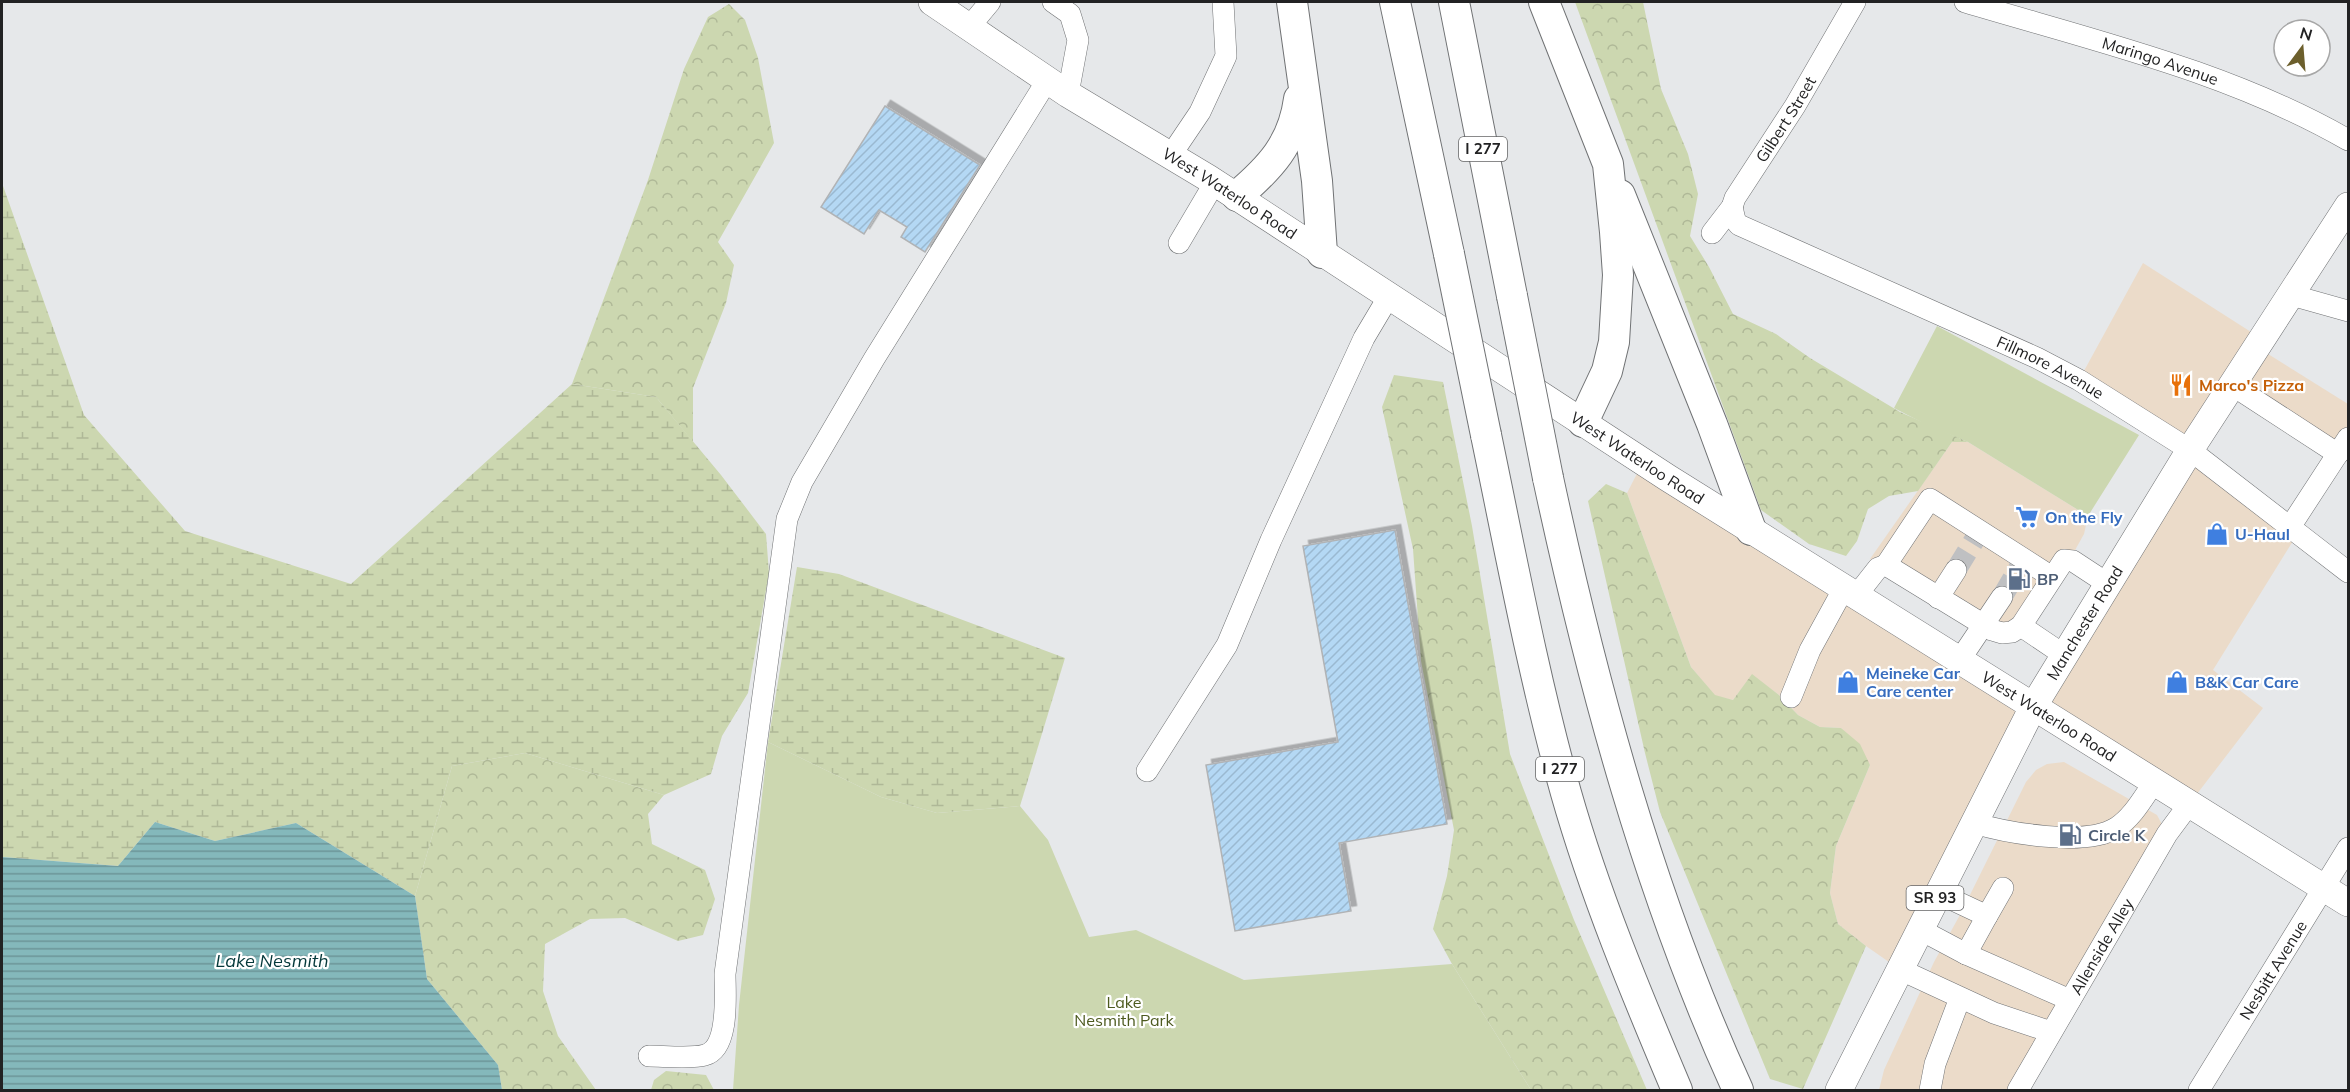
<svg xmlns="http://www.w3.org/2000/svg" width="2350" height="1092" font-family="Mulish,sans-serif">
	<defs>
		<pattern id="forest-crowns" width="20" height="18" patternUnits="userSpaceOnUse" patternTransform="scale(1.5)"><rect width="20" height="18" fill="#ccd7b0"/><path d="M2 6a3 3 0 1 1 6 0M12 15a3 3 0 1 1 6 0" fill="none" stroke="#afb897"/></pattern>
		<pattern id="wetland-marsh" width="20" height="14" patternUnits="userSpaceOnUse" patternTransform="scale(1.5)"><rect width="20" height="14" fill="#ccd7b0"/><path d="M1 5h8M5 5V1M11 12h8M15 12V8" fill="none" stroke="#afb897"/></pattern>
		<pattern id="water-rules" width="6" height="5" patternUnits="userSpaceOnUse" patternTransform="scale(1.5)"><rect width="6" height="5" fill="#84b8bb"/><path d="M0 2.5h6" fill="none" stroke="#6c9598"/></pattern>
		<pattern id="building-hatch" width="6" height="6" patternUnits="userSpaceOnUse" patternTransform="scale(1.5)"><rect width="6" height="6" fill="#b4d8f4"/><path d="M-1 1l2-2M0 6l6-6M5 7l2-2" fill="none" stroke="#9ab9d1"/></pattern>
		<filter id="shadow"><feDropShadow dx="5.5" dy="-5.5" stdDeviation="0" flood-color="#0004"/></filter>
	</defs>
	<rect width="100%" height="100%" fill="#e6e8ea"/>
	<!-- commercial -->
	<g fill="#ebdbc9">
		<polygon points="2143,263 2262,339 2257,347 2348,404 2348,438 2338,454 2232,385 2190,450 2298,533 2213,670 2263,708 2190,803 2033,707 1899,969 1866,946 1838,924 1830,893 1836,846 1870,765 1841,728 1820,727 1798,715 1779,695 1752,675 1733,700 1715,696 1691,667 1627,493 1643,462 2033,707 2189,451 2079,380"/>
		<polygon points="1952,442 1968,442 2088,516 2084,534 2059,579 1998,642 1870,559"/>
		<polygon points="2064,762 2157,815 2167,834 2018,1090 1879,1090 1884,1070 1934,962 1961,913 2026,782 2036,770 2047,764"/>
	</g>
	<!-- green -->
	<g fill="#ccd7b0">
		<polygon points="1937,326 2139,435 2088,516 1968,442 1929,426 1894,408"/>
		<polygon points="768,742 881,797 937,813 1020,806 1048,840 1089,937 1136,930 1244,980 1452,964 1531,1090 733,1090 739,1005"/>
	</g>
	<!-- forest -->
	<g fill="url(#forest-crowns)">
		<polygon points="1575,2 1643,2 1661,89 1688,154 1698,194 1690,236 1709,267 1733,314 1776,334 1810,358 1900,412 1968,442 1952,442 1918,491 1889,496 1868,509 1857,541 1846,556 1809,544 1761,510"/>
		<polygon points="729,4 745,20 758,58 774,143 718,242 734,265 726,303 693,388 693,442 656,397 572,384 648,180 684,69 708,17"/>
		<polygon points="1394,375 1443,382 1472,526 1510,754 1574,920 1647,1090 1531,1090 1452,964 1433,929 1447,876 1454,830 1421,661 1413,549 1382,407"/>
		<polygon points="1606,484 1627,493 1691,667 1715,695 1733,700 1752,674 1779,695 1798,715 1820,727 1841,728 1860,744 1870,765 1836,846 1830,893 1838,924 1866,946 1803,1089 1770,1079 1660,812 1645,753 1588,501"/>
		<polygon points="525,753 664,795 648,814 652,844 705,870 715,899 703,935 678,941 625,918 590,919 545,944 543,991 558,1036 596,1090 502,1090 498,1065 427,979 415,896 452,766"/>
		<polygon points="666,1071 706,1075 714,1090 651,1090 654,1080"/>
	</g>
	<!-- wetland -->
	<g fill="url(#wetland-marsh)">
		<polygon points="2,183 84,415 185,531 351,584 572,384 656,397 721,475 766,534 769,573 748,693 722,736 711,774 664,795 525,753 452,766 415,896 296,823 215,841 155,822 118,866 2,857"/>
		<polygon points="797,567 839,574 1065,658 1020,806 937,813 881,797 768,742"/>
	</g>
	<!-- water -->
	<polygon fill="url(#water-rules)" points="155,822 215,841 296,823 415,896 427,979 498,1065 502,1090 2,1090 2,857 118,866"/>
	<!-- building -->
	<g fill="url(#building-hatch)" stroke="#b1b3b5" stroke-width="1.5" filter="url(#shadow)">
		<polygon points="885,106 980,165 925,252 901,237 907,227 879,210 864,234 821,207"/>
		<polygon points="1395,530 1447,824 1339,843 1351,911 1235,931 1206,765 1338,742 1303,546"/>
	</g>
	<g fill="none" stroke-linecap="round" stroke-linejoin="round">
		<!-- minor-tunnel -->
		<g stroke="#bfc0c2" stroke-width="21" stroke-dasharray="21 10" stroke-linecap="butt">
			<polyline points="1956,570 1975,539"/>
			<polyline points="2002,597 2019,568"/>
		</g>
		<!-- minor casing -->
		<g stroke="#707274" stroke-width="22">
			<g id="minor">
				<polyline points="1053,2 1070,14 1078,40 1068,94"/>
				<path id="s1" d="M1965,2C2095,41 2230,72 2348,140"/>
				<polyline points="970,26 990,2"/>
				<polyline points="1171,155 1200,112 1226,56 1223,2"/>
				<path id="s2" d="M1732,207L1735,220L1739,225L2037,358L2079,380L2190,450L2348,572"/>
				<path id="s3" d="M1712,233L1732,207L1735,198L1795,106L1855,2"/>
				<polyline points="1179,243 1215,182"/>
				<polyline points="2291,295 2348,311"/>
				<polyline points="2232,385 2338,454"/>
				<polyline points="2290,527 2348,438"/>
				<polyline points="1886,565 1930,499 2052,577"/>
				<polyline points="1856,596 1878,568 1886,565 1992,630 2002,633 2012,632 2021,626 2064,560 2073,561 2108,584"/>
				<polyline points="1938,598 1956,570"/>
				<polyline points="2021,626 2064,655"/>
				<polyline points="1959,661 2002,597"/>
				<polyline points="1791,697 1810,650 1844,588"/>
				<polyline points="1147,771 1227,645 1271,540 1364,338 1389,296"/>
				<path d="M1974,823C2007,833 2085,847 2116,828C2133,817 2143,798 2155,781"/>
				<polyline points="1938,893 1987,916 2003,888"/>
				<polyline points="1919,929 1966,954 2070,1000"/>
				<polyline points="1966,954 1987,916"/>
				<polyline points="1899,969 1994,1013 2051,1032"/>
				<path d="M649,1056C663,1056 693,1059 705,1055C730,1048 725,993 725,974L787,519L802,482L874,359L1048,79"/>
				<polyline points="1930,1090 1935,1064 1960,998"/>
				<path id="s4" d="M2018,1090L2167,834L2190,803"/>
				<path id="s5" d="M2199,1090L2348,848"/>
			</g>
		</g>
		<!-- major casing -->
		<g stroke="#707274" stroke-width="28">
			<g id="major">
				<path id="s6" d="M932,2L1068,94L1208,178L1668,478L2348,903"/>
				<path id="s7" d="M1839,1090L2033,707L2190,450L2348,206"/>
			</g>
		</g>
		<!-- highway casing -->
		<g stroke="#707274" stroke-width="32">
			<g id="highway">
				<polyline points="1292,2 1317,181 1322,253"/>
				<polyline points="1395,2 1449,254"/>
				<polyline points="1454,2 1512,296"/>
				<polyline points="1544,2 1608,164 1615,232 1618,275 1614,342 1607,371 1583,422"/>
				<polyline points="1620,195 1712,424 1751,530"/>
				<path d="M1237,196C1270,168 1293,144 1299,99"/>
				<path d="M1486,435C1511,555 1533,675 1566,793C1595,895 1636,993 1677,1090"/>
				<path d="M1548,478C1593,687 1649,895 1738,1090"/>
			</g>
		</g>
		<!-- minor -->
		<use href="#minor" stroke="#fff" stroke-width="21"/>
		<!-- major -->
		<use href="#major" stroke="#fff" stroke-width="27"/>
		<!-- highway -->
		<use href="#highway" stroke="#fff" stroke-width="30"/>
		<!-- highway-bridge casing -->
		<g stroke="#707274" stroke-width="32" stroke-linecap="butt">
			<g id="highway-bridge">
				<polyline points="1449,254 1486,435"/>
				<polyline points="1512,296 1548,478"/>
			</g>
		</g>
		<!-- highway-bridge -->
		<use href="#highway-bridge" stroke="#fff" stroke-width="30"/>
	</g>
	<!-- icons -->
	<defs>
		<g id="restaurant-bare" transform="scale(1.8)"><path d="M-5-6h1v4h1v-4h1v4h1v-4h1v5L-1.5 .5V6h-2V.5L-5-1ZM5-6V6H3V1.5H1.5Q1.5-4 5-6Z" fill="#e8710a" stroke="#fff" stroke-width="2.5" paint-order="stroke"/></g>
		<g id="supermarket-bare" transform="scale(1.8)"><path d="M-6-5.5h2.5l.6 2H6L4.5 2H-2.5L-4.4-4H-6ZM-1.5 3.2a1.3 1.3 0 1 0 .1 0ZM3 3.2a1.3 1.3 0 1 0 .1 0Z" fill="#3f7fe0" stroke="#fff" stroke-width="2.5" paint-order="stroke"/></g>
		<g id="shop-bare" transform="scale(1.8)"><path d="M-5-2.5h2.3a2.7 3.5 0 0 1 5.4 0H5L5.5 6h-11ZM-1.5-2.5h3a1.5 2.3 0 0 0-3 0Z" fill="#3f7fe0" stroke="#fff" stroke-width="2.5" paint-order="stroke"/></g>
		<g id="fuel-bare" transform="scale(1.8)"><path d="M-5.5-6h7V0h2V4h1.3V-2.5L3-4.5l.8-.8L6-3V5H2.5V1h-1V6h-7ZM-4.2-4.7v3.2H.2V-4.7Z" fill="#5c6f8a" stroke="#fff" stroke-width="2.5" paint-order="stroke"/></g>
	</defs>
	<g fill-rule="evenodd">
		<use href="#restaurant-bare" x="2181" y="385"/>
		<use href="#supermarket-bare" x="2027" y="517"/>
		<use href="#shop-bare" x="2217" y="534"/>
		<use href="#fuel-bare" x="2019" y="579"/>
		<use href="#shop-bare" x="1848" y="682"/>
		<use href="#shop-bare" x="2177" y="682"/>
		<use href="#fuel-bare" x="2070" y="835"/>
	</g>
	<g text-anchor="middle" stroke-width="4.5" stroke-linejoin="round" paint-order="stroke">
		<!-- shield labels -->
		<g fill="#fff" stroke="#646465" stroke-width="1.5">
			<rect x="1459" y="137" width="48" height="24" rx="4.5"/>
			<rect x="1536" y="757" width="48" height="24" rx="4.5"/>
			<rect x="1906.5" y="886" width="57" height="24" rx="4.5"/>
		</g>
		<g font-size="15" font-weight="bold" fill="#222223">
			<text x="1483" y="154">I 277</text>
			<text x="1560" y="774">I 277</text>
			<text x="1935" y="903">SR 93</text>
		</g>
		<!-- street labels -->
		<g font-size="16" fill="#222223" stroke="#fff">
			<text dy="6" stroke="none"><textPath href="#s1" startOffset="204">Maringo Avenue</textPath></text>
			<text dy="6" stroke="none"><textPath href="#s3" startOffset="136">Gilbert Street</textPath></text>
			<text dy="6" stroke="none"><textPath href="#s6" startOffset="354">West Waterloo Road</textPath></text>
			<text dy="6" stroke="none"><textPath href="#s2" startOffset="362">Fillmore Avenue</textPath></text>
			<text dy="6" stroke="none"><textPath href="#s6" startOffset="840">West Waterloo Road</textPath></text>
			<text dy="6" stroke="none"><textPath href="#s7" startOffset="528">Manchester Road</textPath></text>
			<text dy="6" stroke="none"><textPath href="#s6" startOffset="1326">West Waterloo Road</textPath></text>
			<text dy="6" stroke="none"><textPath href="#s4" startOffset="166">Allenside Alley</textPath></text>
			<text dy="6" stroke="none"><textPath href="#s5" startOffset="141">Nesbitt Avenue</textPath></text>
		</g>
		<!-- food labels -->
		<g font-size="16" font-weight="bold" fill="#c56008" stroke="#fff" text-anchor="start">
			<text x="2199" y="391">Marco's Pizza</text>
		</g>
		<!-- shop labels -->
		<g font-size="16" font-weight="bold" fill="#366cbe" stroke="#fff" text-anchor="start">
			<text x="2045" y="523">On the Fly</text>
			<text x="2235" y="540">U-Haul</text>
			<text x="1866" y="679">Meineke Car<tspan x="1866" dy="18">Care center</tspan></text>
			<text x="2195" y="688">B&amp;K Car Care</text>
		</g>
		<!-- service labels -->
		<g font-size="16" font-weight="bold" fill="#4e5e75" stroke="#fff" text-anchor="start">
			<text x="2037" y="585">BP</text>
			<text x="2088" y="841">Circle K</text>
		</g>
		<!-- park labels -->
		<g font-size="16" fill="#4d5a1f" stroke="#fff">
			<text x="1124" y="1008">Lake<tspan x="1124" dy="18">Nesmith Park</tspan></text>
		</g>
		<!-- water labels -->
		<g font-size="18" font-style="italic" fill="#05393b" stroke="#fff">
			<text x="272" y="967">Lake Nesmith</text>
		</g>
	</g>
	<!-- border -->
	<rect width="2350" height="1092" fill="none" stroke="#222223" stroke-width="6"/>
	<!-- north arrow -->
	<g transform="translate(2302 48) rotate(16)"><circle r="28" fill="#ffffff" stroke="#a7a7a7" stroke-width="1.5"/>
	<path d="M0-4.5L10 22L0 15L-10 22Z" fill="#6c5f2c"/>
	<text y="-9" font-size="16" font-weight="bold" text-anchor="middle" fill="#222223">N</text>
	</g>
</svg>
